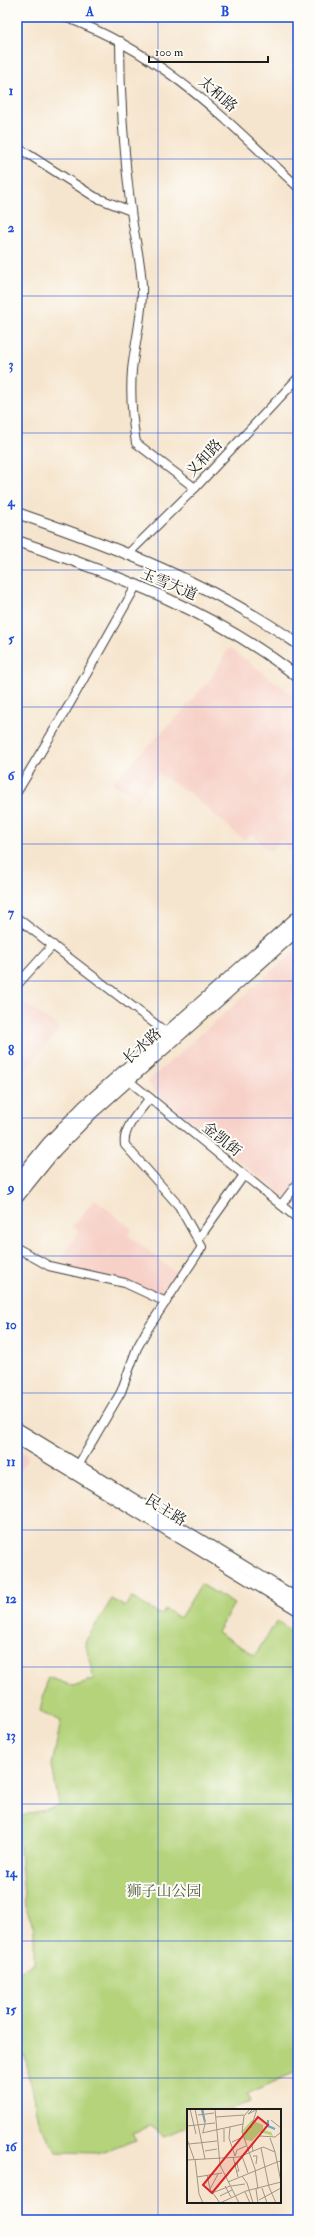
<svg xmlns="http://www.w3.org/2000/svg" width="315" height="2237" font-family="'IM FELL Double Pica','Noto Serif SC',serif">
	<rect width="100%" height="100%" fill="#fdfcf7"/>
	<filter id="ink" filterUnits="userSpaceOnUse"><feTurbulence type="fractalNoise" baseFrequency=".025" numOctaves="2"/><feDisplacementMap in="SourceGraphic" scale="8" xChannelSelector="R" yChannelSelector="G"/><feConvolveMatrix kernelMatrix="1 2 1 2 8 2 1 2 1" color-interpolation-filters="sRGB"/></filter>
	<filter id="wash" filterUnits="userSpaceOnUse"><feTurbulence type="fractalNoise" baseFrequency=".012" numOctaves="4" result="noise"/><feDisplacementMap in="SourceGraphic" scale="16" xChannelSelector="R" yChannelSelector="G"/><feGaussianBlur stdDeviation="0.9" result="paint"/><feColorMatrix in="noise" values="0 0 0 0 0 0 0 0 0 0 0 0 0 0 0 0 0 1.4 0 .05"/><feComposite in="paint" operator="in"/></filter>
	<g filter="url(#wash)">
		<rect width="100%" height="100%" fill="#f6e5ce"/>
		<!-- built -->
		<g fill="#f7d1c8">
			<polygon points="229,648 298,699 298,860 281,841 269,852 252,834 244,840 189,792 158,774 138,800 112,782 178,716 211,678"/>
			<polygon points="298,948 298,1208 157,1094 147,1082"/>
			<polygon points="17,998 60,1028 17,1080"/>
			<polygon points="95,1199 132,1229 128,1235 179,1275 164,1298 78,1271 61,1259 79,1231 72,1227"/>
			<polygon points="17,1449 29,1456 18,1475 21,1478 17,1486"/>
		</g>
		<!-- green -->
		<polygon fill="#b4d37a" stroke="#68784b" points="201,1584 234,1604 217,1632 255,1655 277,1621 292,1631 298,1622 298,2071 247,2094 250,2102 229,2110 188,2110 188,2126 164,2136 151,2126 132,2133 136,2140 97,2153 56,2152 40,2125 25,2056 17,2059 17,1972 34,1964 34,1928 25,1906 17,1817 59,1806 52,1765 61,1721 40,1711 48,1677 73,1686 94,1679 85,1642 112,1599 125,1607 131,1597 161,1615 165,1609 180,1618"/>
	</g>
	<g filter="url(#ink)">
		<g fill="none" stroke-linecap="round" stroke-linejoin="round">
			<!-- minor casing -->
			<g stroke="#3d3a37" stroke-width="10">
				<g id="minor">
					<path d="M65,17C164,54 223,117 298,187"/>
					<path d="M120,41C120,97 124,155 131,211C134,236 141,260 142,286C143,314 135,342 132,370C130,395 132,418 136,443L195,488"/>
					<polyline points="17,147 95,197 131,211"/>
					<polyline points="128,554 195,488 298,378"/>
					<polyline points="17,792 69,705 136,586"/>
					<polyline points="17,918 167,1033"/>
					<polyline points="17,985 53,945"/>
					<polyline points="128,1080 298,1219"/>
					<polyline points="281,1205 298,1183"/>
					<polyline points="199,1238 244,1175"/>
					<polyline points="17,1248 49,1266 125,1283 166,1302"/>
					<path d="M79,1464L121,1392L137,1348L147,1330L202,1247L179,1206L125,1145C122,1128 140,1111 150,1098"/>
					<polyline points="293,1596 298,1587"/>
				</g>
			</g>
			<!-- major casing -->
			<g stroke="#3d3a37" stroke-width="12">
				<g id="major">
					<path d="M17,513C115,547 213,584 298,644"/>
					<path d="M17,541C115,574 216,612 298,677"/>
					<polyline points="17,1428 298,1599"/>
					<polyline points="17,1439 298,1610"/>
				</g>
			</g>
			<!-- highway casing -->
			<g stroke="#3d3a37" stroke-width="14">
				<g id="highway">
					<polyline points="17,1182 48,1144 85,1106 298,917"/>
					<polyline points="17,1197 55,1150 91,1113 298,929"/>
				</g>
			</g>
			<!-- minor -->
			<use href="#minor" stroke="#fff" stroke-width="8"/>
			<!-- major -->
			<use href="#major" stroke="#fff" stroke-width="10"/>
			<!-- highway -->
			<use href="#highway" stroke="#fff" stroke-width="12"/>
		</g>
	</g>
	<!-- grid -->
	<path fill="none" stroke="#1d4ed8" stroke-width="1" stroke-opacity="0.55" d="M158,17V2220M17,159H298M17,296H298M17,433H298M17,570H298M17,707H298M17,844H298M17,981H298M17,1118H298M17,1256H298M17,1393H298M17,1530H298M17,1667H298M17,1804H298M17,1941H298M17,2078H298"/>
	<g text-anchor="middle" stroke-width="4" stroke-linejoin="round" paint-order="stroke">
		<!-- street labels -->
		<g font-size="15" fill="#1c1c1c" stroke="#fdfcf7">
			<text transform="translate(218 94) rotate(41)" y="5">太和路</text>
			<text transform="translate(204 458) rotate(-47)" y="5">义和路</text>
			<text transform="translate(169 584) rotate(23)" y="5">玉雪大道</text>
			<text transform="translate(142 1046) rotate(-42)" y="5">长水路</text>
			<text transform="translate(222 1139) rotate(39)" y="5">金凯街</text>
			<text transform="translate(166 1510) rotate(32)" y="5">民主路</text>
		</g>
		<!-- park labels -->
		<g font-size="15" fill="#515c3d" stroke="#fdfcf7">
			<text x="164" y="1896">狮子山公园</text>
		</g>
	</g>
	<!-- overview -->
	<g transform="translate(187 2109)">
		<rect width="94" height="94" fill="#f6e5ce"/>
		<path d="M65,11L76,16V21L84,23L86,27L73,23L65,32L58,31L55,22Z" fill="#b4d37a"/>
		<path fill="none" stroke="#61a8d7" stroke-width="2" d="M15,1L18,13M81,11V17L88,20"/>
		<path fill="none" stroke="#9f9587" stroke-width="1" d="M3,0L9,25M8,0L18,50M28,0L33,56L52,94M63,0L57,7L55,23L68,60L71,80M66,0L61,5L69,1M11,6L27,4M29,8L57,6M84,11L94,19M0,17L28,14M43,18L42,29L48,47M64,19L70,0M16,23L18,15L16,0M15,24L56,15M83,29L88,43M0,30L7,50M37,33V20M45,33L56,28M2,35L30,32M74,39L82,78L89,94M18,42L30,40M66,42L65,35L73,27L88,28L94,23M48,47L50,41L59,37M55,47L61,64M66,47H70L69,55M46,48L51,68M8,50L12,85L16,94M0,51L52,48L76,38L88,43L90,53L94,52M47,54H50L51,59L52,62H49M20,66L23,80L33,94M55,67L60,74L66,94M10,68L35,64M41,73L90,53L94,73M38,77L44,88M44,77L58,75M75,79L80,94M23,80L31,65M69,80L71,94M58,83L63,94M25,84L43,77M33,87L45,81M72,91L94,79M33,94L59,82L94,73"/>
		<path fill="#d62828" fill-opacity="0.15" stroke="#d62828" stroke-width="2" d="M71,8L81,16L25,84L16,76Z"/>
		<rect width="94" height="94" fill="none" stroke="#1c1c1c" stroke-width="2"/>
	</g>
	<!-- margin -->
	<rect width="315" height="2237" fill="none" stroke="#fdfcf7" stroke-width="44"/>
	<!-- scale -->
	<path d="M149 56v6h119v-6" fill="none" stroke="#1c1c1c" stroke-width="2"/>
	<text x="155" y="56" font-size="12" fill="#1c1c1c" stroke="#fdfcf7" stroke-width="3" paint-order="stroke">100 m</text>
	<rect x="22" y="22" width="271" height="2193" fill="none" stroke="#1d4ed8" stroke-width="1.5"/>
	<g font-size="13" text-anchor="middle" font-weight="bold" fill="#1d4ed8">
		<text x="90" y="16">A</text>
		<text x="225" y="16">B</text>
		<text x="11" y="95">1</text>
		<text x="11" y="232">2</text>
		<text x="11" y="369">3</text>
		<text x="11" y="506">4</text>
		<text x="11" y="643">5</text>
		<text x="11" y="780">6</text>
		<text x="11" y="917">7</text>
		<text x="11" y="1055">8</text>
		<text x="11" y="1192">9</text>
		<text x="11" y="1329">10</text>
		<text x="11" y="1466">11</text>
		<text x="11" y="1603">12</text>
		<text x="11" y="1740">13</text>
		<text x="11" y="1877">14</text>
		<text x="11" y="2014">15</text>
		<text x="11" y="2151">16</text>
	</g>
</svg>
